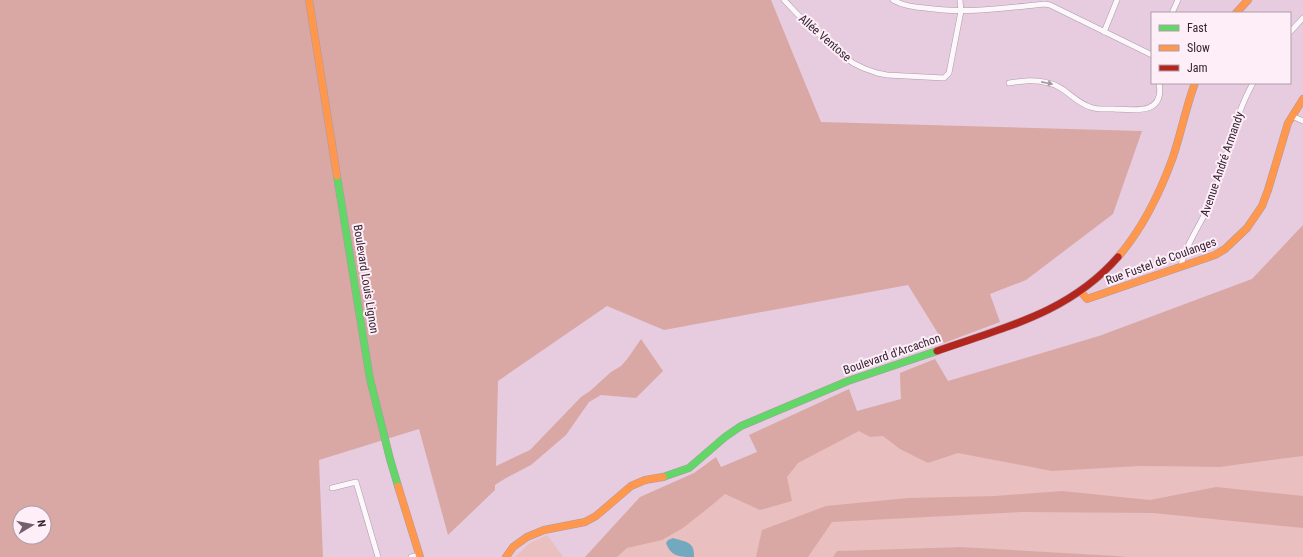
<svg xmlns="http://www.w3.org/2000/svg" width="1303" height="557" font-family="'Roboto Condensed',sans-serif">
	<rect width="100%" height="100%" fill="#e6ccde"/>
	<!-- green -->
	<g fill="#e9bfbf">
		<polygon points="935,359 948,381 1139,466 1220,467 1303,456 1303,557 1127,557 961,547 838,551 833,557 592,557 712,505 725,493 901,399 900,373"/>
		<polygon points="547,535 563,557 515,557 530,543"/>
	</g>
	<!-- forest -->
	<g fill="#d9a8a5" fill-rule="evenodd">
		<path d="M0,0H771L821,122L1142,131L1113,214L1026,280L990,294L1000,322L944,343L908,285L664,330L607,306L498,381L496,466L530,450L581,397L590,391L611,372L621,366L628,358L641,339L663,371L636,398L601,395L589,402L566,435L531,465L506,478L495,485V490L448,535L419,429L319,460L323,557H0ZM20,513H44V537H20Z"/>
		<polygon points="1303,225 1303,456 1220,467 1139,466 1052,471 958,453 928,463 900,449 883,436 870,437 859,431 798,463 787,477 792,501 760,510 725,494 712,505 683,528 662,540 627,548 617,557 585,557 640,497 694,473 716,457 721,467 757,452 749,435 849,389 857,411 901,399 900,373 935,359 948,381 1099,336 1252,279"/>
		<polygon points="1216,487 1303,496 1303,528 1153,513 1022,512 832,522 808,557 756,557 762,530 826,506 908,498 995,496 1062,491 1150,500"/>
		<polygon points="961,547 1117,556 1127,557 833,557 837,551"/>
	</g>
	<!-- water -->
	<path fill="#73a9be" d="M673,538C685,542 695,541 694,557C680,557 671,557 666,543L668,540Z"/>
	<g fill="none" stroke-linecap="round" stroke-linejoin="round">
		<!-- street casing -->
		<g stroke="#ad99a7" stroke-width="6">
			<g id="street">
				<polyline points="784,0 804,21 845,57 853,63 863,68 877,73 887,75 944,78 949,73 961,11 960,0"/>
				<path d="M893,0C904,6 914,7 925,8C965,14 1005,8 1045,4L1050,5L1152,55"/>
				<polyline points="1172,13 1178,0"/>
				<polyline points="1104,32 1117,0"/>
				<polyline points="1290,32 1303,18"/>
				<path d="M1009,83C1022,81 1035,79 1048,83C1065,86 1074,102 1090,107C1097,110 1107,109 1114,109C1135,110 1165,115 1159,83"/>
				<polyline points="1292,116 1303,121"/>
				<path d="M1181,266C1185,245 1203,221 1212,199C1223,171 1229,140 1240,111C1244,101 1248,92 1253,83"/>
				<polyline points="332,488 356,482 378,557"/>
				<polyline points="411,557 419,555"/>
			</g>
		</g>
		<!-- fast casing -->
		<g stroke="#ad99a7" stroke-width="8">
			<g id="fast">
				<polyline points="337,176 370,379 390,459 398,486"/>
				<polyline points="663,477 689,468 725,437 741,426 848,381 937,351"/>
			</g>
		</g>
		<!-- slow casing -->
		<g stroke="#ad99a7" stroke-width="8">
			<g id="slow">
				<polyline points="309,0 337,176"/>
				<polyline points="1236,13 1248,0"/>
				<path d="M1118,257C1143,228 1160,193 1173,157C1181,133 1186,107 1195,83"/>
				<polyline points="1081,292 1087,299 1215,255 1225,249 1247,228 1262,206 1268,190 1288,123 1303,99"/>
				<polyline points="398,486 420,557"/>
				<polyline points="506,557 513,547 527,537 544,530 585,522 596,516 631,486 645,480 663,477"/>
			</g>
		</g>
		<!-- jam casing -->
		<g stroke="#ad99a7" stroke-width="8">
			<path id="jam" d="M937,351C1005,327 1069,313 1118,257"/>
		</g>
		<!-- street -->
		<use href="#street" stroke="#fbf7fa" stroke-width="5"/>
		<!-- fast -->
		<use href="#fast" stroke="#63d668" stroke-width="7"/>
		<!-- slow -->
		<use href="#slow" stroke="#ff974d" stroke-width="7"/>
		<!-- jam -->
		<use href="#jam" stroke="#b3261e" stroke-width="7"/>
	</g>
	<!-- one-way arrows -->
	<defs><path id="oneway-solid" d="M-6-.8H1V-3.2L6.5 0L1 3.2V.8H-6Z"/></defs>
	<use fill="#a398a0" href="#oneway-solid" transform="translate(1047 83) rotate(11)"/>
	<g text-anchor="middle" stroke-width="4" stroke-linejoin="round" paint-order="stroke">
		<!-- street labels -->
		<g font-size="12" fill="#382533" stroke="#fdeef8">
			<text transform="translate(825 38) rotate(41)" y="4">Allée Ventose</text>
			<text transform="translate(1222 164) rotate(-71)" y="4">Avenue André Armandy</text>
			<text transform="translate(1161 261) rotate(-20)" y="4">Rue Fustel de Coulanges</text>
			<text transform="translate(366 279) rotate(81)" y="4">Boulevard Louis Lignon</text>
			<text transform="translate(892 354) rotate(-19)" y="4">Boulevard d'Arcachon</text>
		</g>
	</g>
	<!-- legend -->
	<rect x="1151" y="12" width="140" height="72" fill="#fdeef8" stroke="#ae9ea9"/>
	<rect x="1159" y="25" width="20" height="6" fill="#63d668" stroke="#ae9ea9"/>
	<text x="1187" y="32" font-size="12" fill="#382533">Fast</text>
	<rect x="1159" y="45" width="20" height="6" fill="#ff974d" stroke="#ae9ea9"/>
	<text x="1187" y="52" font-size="12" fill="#382533">Slow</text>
	<rect x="1159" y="65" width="20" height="6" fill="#b3261e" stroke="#ae9ea9"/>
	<text x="1187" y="72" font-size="12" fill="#382533">Jam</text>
	<!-- north arrow -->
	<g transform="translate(32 525) rotate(80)"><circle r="19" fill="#fdeef8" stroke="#ae9ea9"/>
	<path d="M0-3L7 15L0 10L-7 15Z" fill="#755f6f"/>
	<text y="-6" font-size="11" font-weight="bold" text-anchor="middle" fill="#382533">N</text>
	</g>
</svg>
